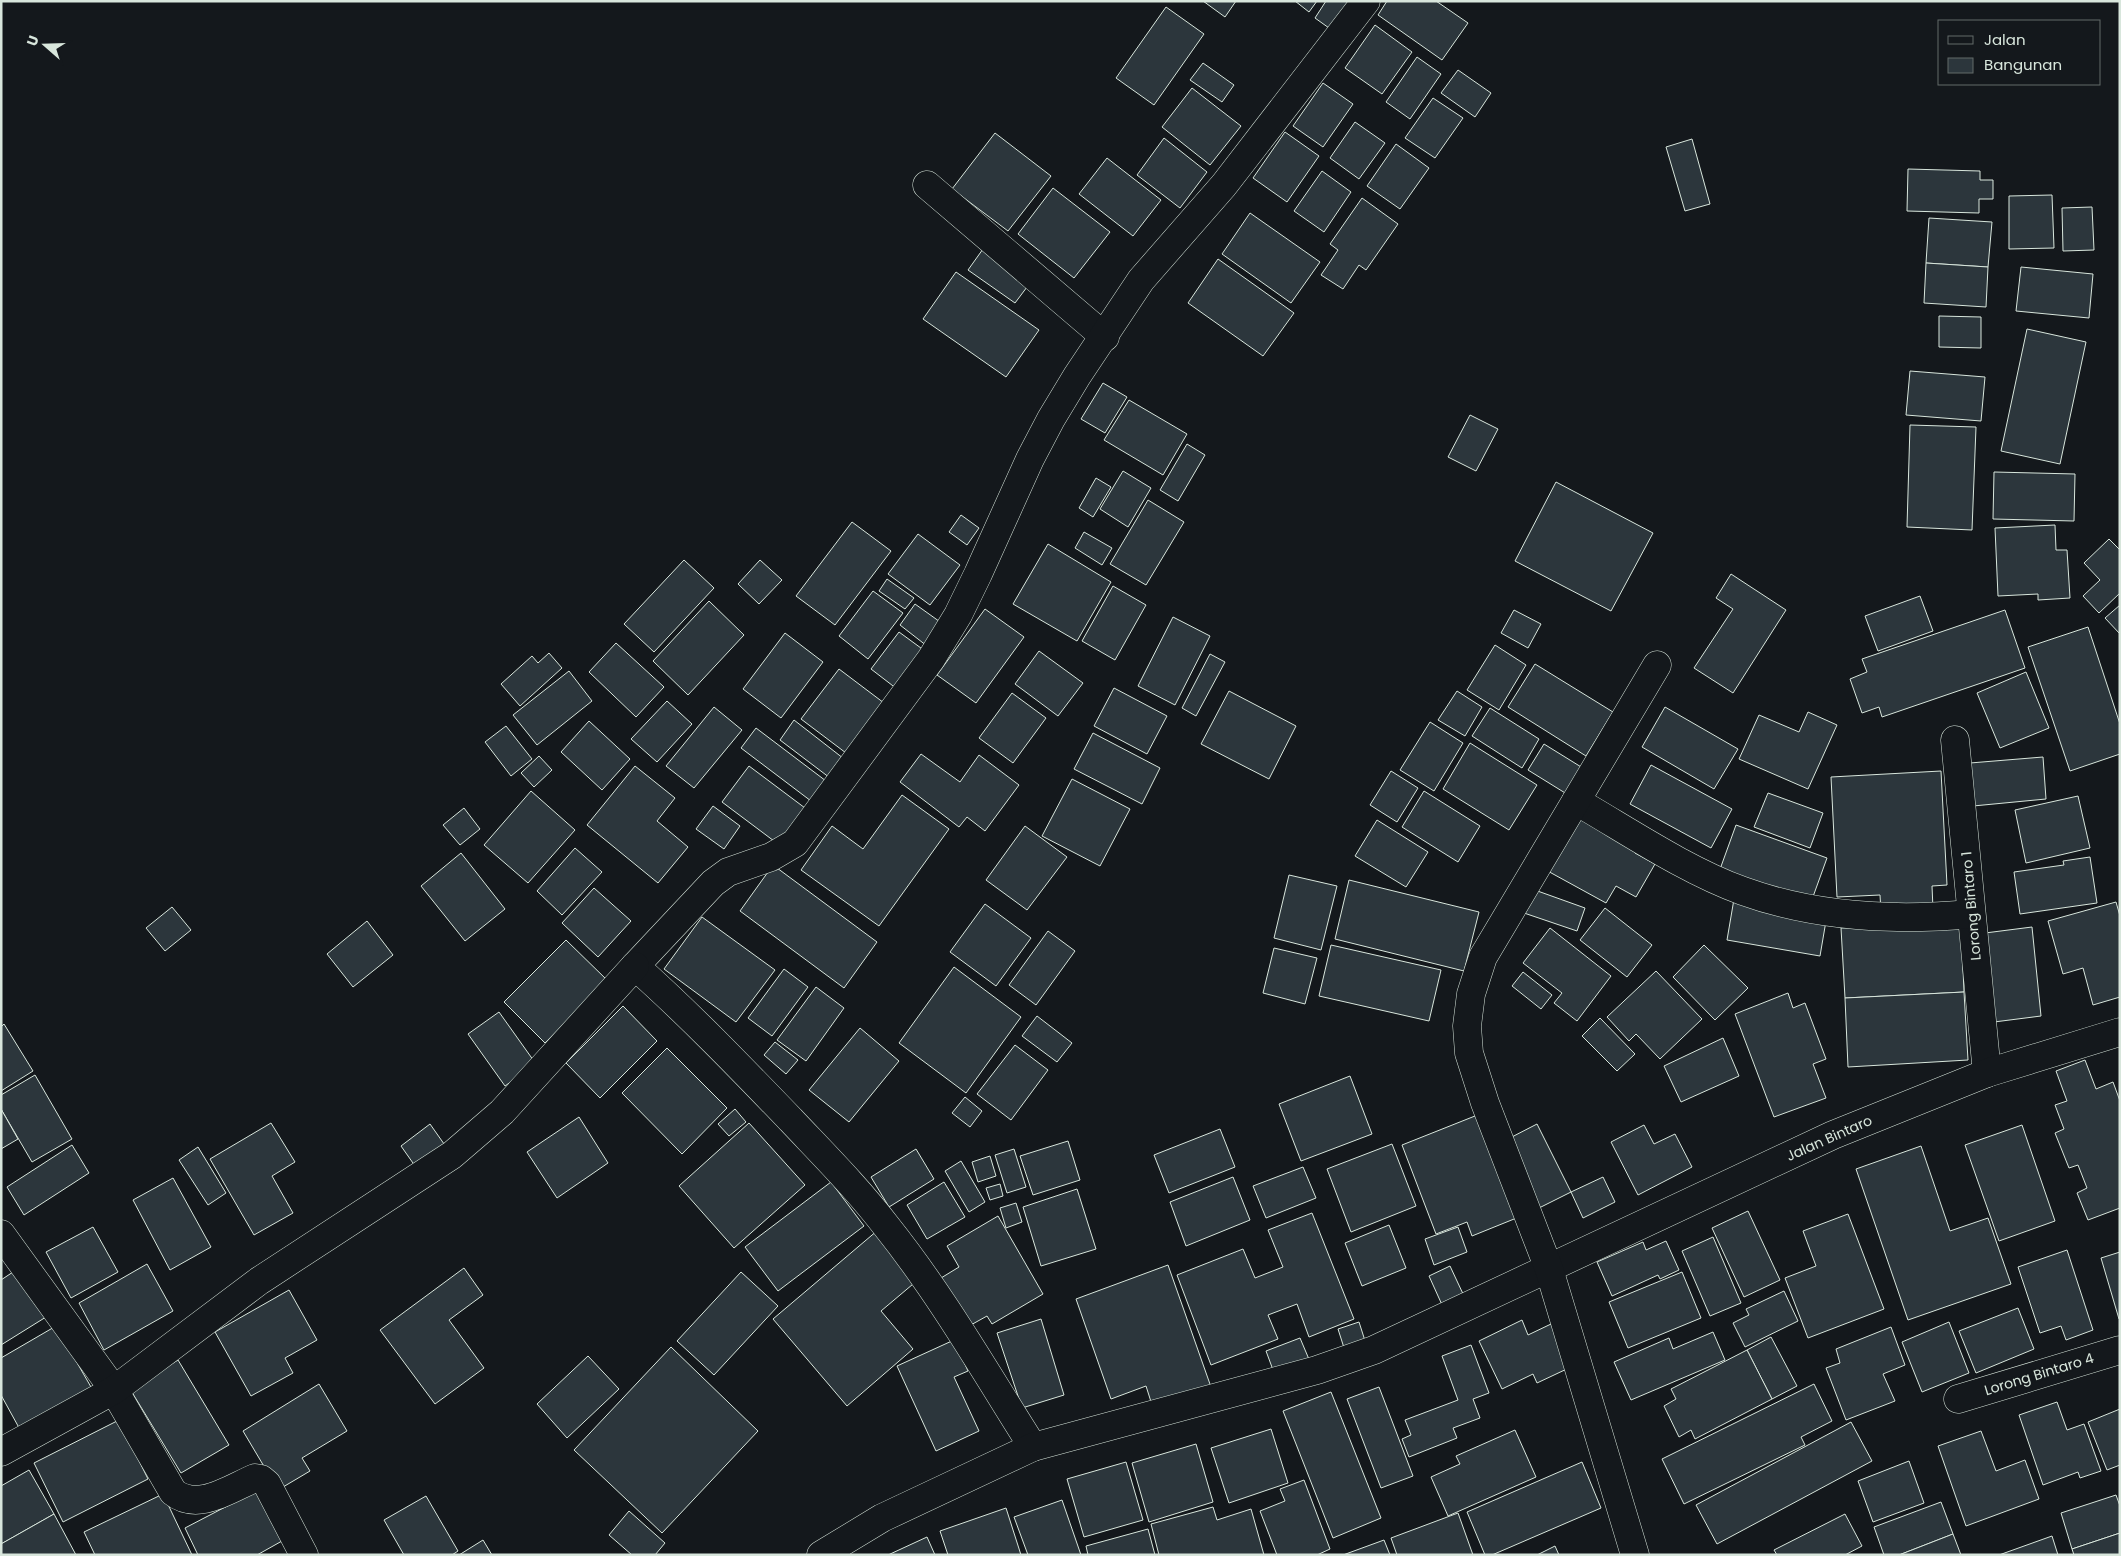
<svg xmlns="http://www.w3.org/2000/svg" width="2121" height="1556" font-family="Poppins,sans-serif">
	<rect width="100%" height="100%" fill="#14181c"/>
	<!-- building -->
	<g fill="#2c363c" stroke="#d8e6dc">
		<polygon points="1203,1 1236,1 1225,17"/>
		<polygon points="1295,1 1317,1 1309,12"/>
		<polygon points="1326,1 1358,1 1336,33 1315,18"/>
		<polygon points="1387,1 1436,1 1468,23 1442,60 1378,15"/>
		<polygon points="1166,7 1204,34 1154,105 1116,78"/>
		<polygon points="1375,25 1412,52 1382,94 1345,68"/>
		<polygon points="1417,57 1441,74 1410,119 1386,102"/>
		<polygon points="1203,63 1234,85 1222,102 1190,80"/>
		<polygon points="1458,70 1491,93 1475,117 1441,93"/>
		<polygon points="1323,83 1353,104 1323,147 1293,126"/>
		<polygon points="1192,88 1241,126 1210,165 1162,127"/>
		<polygon points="1433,98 1463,118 1435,158 1405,138"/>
		<polygon points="1355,122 1385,143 1359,179 1330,158"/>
		<polygon points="1285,132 1319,156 1287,202 1253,178"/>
		<polygon points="995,133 1051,176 1008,231 952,189"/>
		<polygon points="1164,138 1207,172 1180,208 1137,175"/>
		<polygon points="1692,139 1710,204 1685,211 1666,147"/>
		<polygon points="1396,144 1429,168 1400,209 1367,186"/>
		<polygon points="1107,158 1161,200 1133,236 1079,194"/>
		<polygon points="1908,169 1980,171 1980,180 1993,180 1993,199 1979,199 1979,213 1907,211"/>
		<polygon points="1322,171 1351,192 1324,232 1294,211"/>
		<polygon points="1053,188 1110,232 1074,278 1018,234"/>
		<polygon points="2052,195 2054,248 2009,249 2009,196"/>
		<polygon points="1362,198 1398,224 1366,270 1359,265 1343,289 1321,275 1338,250 1330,244"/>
		<polygon points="2092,207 2094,250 2063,251 2062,208"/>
		<polygon points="1250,213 1320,262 1291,303 1222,254"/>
		<polygon points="1929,218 1992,222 1988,267 1926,263"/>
		<polygon points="983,249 1030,283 1015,303 968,270"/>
		<polygon points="1218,259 1294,313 1263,356 1188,303"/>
		<polygon points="1926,263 1988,267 1986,307 1924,303"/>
		<polygon points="2021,267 2093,274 2089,318 2016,311"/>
		<polygon points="956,272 1039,330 1006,377 923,319"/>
		<polygon points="1939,316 1981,317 1981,348 1939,347"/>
		<polygon points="2027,329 2086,342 2060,464 2001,451"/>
		<polygon points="1910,371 1985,377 1981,421 1906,415"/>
		<polygon points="1103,383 1127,397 1105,433 1081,419"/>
		<polygon points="1129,400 1187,434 1163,475 1104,440"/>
		<polygon points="1470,415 1498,429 1476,471 1448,457"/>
		<polygon points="1910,425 1976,427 1972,530 1907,527"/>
		<polygon points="1187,444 1205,455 1178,501 1160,490"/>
		<polygon points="1123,471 1151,488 1128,527 1100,509"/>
		<polygon points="1994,472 2075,474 2074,521 1993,519"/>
		<polygon points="1096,478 1111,487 1093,517 1079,508"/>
		<polygon points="1556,482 1653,533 1611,611 1515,561"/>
		<polygon points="1148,500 1184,522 1146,585 1110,564"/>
		<polygon points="961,515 979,528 967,545 949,532"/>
		<polygon points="852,522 891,551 835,625 796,596"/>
		<polygon points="2055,525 2056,550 2067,550 2070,598 2038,600 2038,594 1998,596 1995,528"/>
		<polygon points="1084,532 1112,548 1102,565 1075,548"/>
		<polygon points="918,534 960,565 930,605 888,574"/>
		<polygon points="2109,539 2120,550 2120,593 2099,613 2083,596 2100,580 2084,563"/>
		<polygon points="1048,544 1111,582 1077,641 1013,604"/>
		<polygon points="684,560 714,588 654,652 624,624"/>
		<polygon points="760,560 782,580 759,604 738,584"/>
		<polygon points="1731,574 1786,610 1733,693 1694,668 1733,609 1716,598"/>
		<polygon points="887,579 914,598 905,609 879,591"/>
		<polygon points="1113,586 1146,605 1115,660 1082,641"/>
		<polygon points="873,591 903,613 868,659 839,636"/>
		<polygon points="1920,596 1933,631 1878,651 1865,616"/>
		<polygon points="709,601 744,635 688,695 653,661"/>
		<polygon points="915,604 943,624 927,646 900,625"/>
		<polygon points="2120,605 2120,634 2105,618"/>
		<polygon points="985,609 1024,637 976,703 937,675"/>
		<polygon points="1514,610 1541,624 1528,648 1501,633"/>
		<polygon points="2005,610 2025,668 1882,717 1879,707 1862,713 1850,679 1867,672 1862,659"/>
		<polygon points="1173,617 1210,636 1175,705 1138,686"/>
		<polygon points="2088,627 2120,724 2120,754 2070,771 2028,647"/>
		<polygon points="899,632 925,651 897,689 871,669"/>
		<polygon points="785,633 823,662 781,718 743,689"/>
		<polygon points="616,643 664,687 636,717 589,672"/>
		<polygon points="1495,645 1526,665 1499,710 1467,690"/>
		<polygon points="1039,651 1083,683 1058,716 1015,684"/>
		<polygon points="549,653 562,668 520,706 501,684 532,656 538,663"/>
		<polygon points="1210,654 1225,662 1196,716 1182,708"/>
		<polygon points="1535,664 1613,712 1586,756 1508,707"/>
		<polygon points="839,669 888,706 850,756 801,719"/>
		<polygon points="569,671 592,701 537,745 513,715"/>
		<polygon points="2026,672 2049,728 2000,748 1977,693"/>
		<polygon points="1114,688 1167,716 1147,754 1094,726"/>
		<polygon points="1229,691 1296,726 1269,779 1201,744"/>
		<polygon points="1457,691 1482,707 1465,736 1438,720"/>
		<polygon points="1012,693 1046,718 1013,763 979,738"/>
		<polygon points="667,701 692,724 657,762 631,739"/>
		<polygon points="714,707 742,730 694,788 666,766"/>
		<polygon points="1665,707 1738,749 1714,789 1642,747"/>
		<polygon points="1490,708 1539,739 1522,768 1472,736"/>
		<polygon points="1808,712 1837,725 1808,789 1739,759 1759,715 1799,732"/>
		<polygon points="794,720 848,762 834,781 780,740"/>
		<polygon points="589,721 630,759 602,790 561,752"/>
		<polygon points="1430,722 1463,743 1434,791 1400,770"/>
		<polygon points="506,726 532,759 511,776 485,742"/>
		<polygon points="756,728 826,781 811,801 741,748"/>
		<polygon points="1093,733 1160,768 1142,804 1074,769"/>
		<polygon points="1470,743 1537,785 1509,830 1443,789"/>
		<polygon points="1544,744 1586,770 1570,796 1528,770"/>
		<polygon points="921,754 960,782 979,755 1019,785 985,831 967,817 959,827 900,782"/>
		<polygon points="539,756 552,770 534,787 521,773"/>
		<polygon points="2043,757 2046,799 1973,806 1970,763"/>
		<polygon points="1651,765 1732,809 1711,848 1630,804"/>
		<polygon points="635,766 675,798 657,821 688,847 658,883 587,825"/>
		<polygon points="749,766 805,808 778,844 722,802"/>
		<polygon points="1391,771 1418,788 1397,822 1370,805"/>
		<polygon points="1941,771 1947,885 1932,886 1933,909 1881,912 1880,895 1837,897 1831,777"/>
		<polygon points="1072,779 1130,809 1100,866 1042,836"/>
		<polygon points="531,791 575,830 528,883 484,845"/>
		<polygon points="1424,791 1480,826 1458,862 1402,827"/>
		<polygon points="1768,793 1823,813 1810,848 1754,827"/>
		<polygon points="902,795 949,829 879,926 801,870 832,826 863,849"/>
		<polygon points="2078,796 2090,848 2026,863 2015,810"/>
		<polygon points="713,806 740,826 724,849 696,829"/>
		<polygon points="1577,807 1641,842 1635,853 1655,864 1636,897 1616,886 1606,903 1544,869"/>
		<polygon points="464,808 480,829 460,845 443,825"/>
		<polygon points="1377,820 1428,852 1406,887 1355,856"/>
		<polygon points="1736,825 1827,858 1810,905 1719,872"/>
		<polygon points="1025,826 1067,857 1027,910 986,880"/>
		<polygon points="575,848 602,872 562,915 537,891"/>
		<polygon points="461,853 505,909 465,941 421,886"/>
		<polygon points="2090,857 2097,903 2020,914 2014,872 2064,865 2063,861"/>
		<polygon points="773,865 877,942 844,988 740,911"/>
		<polygon points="1289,875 1337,886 1321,950 1274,938"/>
		<polygon points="1349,880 1479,912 1464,971 1335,939"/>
		<polygon points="594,888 631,921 598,957 562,923"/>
		<polygon points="1532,889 1585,908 1577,931 1524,913"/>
		<polygon points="1734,899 1827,915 1820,956 1727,940"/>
		<polygon points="2116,902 2120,916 2120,997 2093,1005 2083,968 2063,974 2048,921"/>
		<polygon points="985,904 1031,938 996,986 950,952"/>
		<polygon points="172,907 191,930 165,951 146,928"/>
		<polygon points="1605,908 1652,945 1627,977 1580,940"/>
		<polygon points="702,917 775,970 736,1022 664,969"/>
		<polygon points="367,921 393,955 353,987 327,954"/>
		<polygon points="1961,922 1964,992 1845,998 1841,928"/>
		<polygon points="2032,927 2041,1016 1994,1022 1985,933"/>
		<polygon points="1550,928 1611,976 1577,1021 1554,1003 1562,993 1523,963"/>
		<polygon points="1048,931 1075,951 1036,1005 1009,985"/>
		<polygon points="566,940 607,980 545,1043 504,1002"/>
		<polygon points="1331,945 1441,970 1429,1021 1319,996"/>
		<polygon points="1704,945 1748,988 1715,1020 1673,977"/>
		<polygon points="1274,948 1317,958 1305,1004 1263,993"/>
		<polygon points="954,967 1021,1017 966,1093 899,1043"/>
		<polygon points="784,969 808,987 772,1036 748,1018"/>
		<polygon points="1656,971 1702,1019 1660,1059 1636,1034 1629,1041 1607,1017"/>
		<polygon points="1523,972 1552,995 1541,1009 1512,986"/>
		<polygon points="816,987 844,1008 806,1061 777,1040"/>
		<polygon points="1964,992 1968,1060 1848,1067 1845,998"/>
		<polygon points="1788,993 1793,1008 1805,1003 1826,1059 1813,1064 1826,1098 1774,1117 1735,1014"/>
		<polygon points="623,1006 657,1041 600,1098 566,1063"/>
		<polygon points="499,1012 536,1064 505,1086 468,1034"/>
		<polygon points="1037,1016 1072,1043 1057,1062 1022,1036"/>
		<polygon points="1600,1018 1635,1054 1617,1071 1582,1036"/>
		<polygon points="4,1024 33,1071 1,1091 1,1027"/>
		<polygon points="860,1028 899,1061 849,1122 809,1090"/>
		<polygon points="1723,1038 1739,1076 1681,1102 1664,1066"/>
		<polygon points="775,1042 798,1060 786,1074 764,1055"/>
		<polygon points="1015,1045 1048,1070 1011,1120 977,1094"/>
		<polygon points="667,1048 727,1108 682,1154 622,1093"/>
		<polygon points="2085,1060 2096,1089 2113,1082 2120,1101 2120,1208 2088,1220 2077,1193 2087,1188 2078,1165 2069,1168 2055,1133 2064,1129 2055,1105 2067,1101 2056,1071"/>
		<polygon points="35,1075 72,1139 32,1162 1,1109 1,1095"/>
		<polygon points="1350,1076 1372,1134 1301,1161 1279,1104"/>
		<polygon points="965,1097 982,1111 970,1127 952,1113"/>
		<polygon points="1,1109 18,1139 1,1149"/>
		<polygon points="735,1109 746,1122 729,1136 718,1124"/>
		<polygon points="1480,1114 1519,1217 1472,1236 1467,1222 1436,1234 1402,1145"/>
		<polygon points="579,1117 608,1163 557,1198 527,1152"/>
		<polygon points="271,1123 295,1162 272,1176 293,1213 254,1235 210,1159"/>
		<polygon points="749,1123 805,1185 734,1248 679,1186"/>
		<polygon points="430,1124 449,1151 420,1173 401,1146"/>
		<polygon points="1537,1124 1571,1192 1539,1208 1506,1140"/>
		<polygon points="1644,1125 1654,1144 1675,1134 1692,1167 1638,1195 1611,1142"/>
		<polygon points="2022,1125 2055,1221 1999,1241 1965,1145"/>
		<polygon points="1220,1129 1235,1167 1169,1193 1154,1155"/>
		<polygon points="1068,1141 1080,1180 1033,1195 1020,1156"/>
		<polygon points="1392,1144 1416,1206 1351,1232 1327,1169"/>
		<polygon points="72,1145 89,1173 24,1215 7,1187"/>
		<polygon points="1921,1146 1950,1231 1988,1218 2011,1284 1908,1320 1856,1169"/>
		<polygon points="198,1147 226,1193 208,1205 179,1160"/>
		<polygon points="916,1149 934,1179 889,1207 871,1177"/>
		<polygon points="1014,1149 1026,1187 1007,1193 995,1155"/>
		<polygon points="990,1156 996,1176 978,1182 972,1162"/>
		<polygon points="961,1161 985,1202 969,1212 945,1171"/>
		<polygon points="1303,1167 1316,1198 1266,1218 1253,1186"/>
		<polygon points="1233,1177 1250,1220 1186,1246 1170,1202"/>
		<polygon points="1603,1177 1615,1202 1583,1218 1571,1192"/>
		<polygon points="173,1178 211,1247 170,1270 133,1200"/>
		<polygon points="831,1182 864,1226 778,1291 745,1247"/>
		<polygon points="944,1182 965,1217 927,1239 907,1205"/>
		<polygon points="1000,1184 1003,1196 990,1200 986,1188"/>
		<polygon points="1077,1189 1096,1249 1041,1266 1023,1207"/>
		<polygon points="1016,1203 1022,1222 1006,1228 1000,1208"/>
		<polygon points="1748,1211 1780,1280 1744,1297 1712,1228"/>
		<polygon points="1312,1213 1354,1319 1309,1337 1297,1304 1268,1315 1278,1339 1211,1365 1177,1275 1243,1249 1255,1278 1283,1267 1268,1230"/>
		<polygon points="1848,1214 1884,1309 1808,1338 1785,1278 1816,1266 1803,1231"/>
		<polygon points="998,1216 1043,1294 992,1324 987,1316 969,1326 941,1278 959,1267 947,1246"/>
		<polygon points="1389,1225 1406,1268 1362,1286 1345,1243"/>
		<polygon points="93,1227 118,1272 71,1298 46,1252"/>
		<polygon points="1458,1227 1467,1252 1434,1265 1425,1239"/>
		<polygon points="878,1230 919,1279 881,1311 913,1349 847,1406 773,1319"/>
		<polygon points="1713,1237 1741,1303 1710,1316 1682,1251"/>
		<polygon points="1666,1241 1679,1270 1660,1279 1658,1275 1612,1296 1597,1262 1643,1242 1646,1250"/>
		<polygon points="2067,1250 2093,1330 2066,1340 2061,1326 2040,1333 2018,1267"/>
		<polygon points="2120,1252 2120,1318 2119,1319 2101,1258"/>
		<polygon points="147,1264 173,1311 104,1350 79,1303"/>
		<polygon points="1168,1265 1211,1387 1153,1408 1146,1386 1111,1399 1076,1299"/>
		<polygon points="1450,1266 1464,1296 1443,1307 1429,1276"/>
		<polygon points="464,1268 483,1295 449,1320 484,1368 435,1404 380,1330"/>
		<polygon points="16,1270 46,1317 1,1345 1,1280"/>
		<polygon points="741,1272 778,1306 714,1375 677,1341"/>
		<polygon points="1682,1272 1701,1318 1628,1348 1609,1302"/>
		<polygon points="289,1290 317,1340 285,1358 293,1373 251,1396 215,1332"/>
		<polygon points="1784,1291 1798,1321 1745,1347 1733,1323 1749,1315 1746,1309"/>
		<polygon points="2018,1308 2034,1349 1976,1373 1959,1331"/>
		<polygon points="1041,1319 1064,1395 1022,1408 997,1333"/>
		<polygon points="1522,1320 1528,1335 1551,1324 1571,1367 1537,1383 1533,1374 1502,1389 1479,1341"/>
		<polygon points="1359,1322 1367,1347 1346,1354 1338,1329"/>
		<polygon points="1949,1322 1969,1373 1922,1392 1902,1342"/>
		<polygon points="56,1326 95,1394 23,1435 1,1395 1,1358"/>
		<polygon points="1891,1327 1905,1365 1883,1374 1895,1401 1846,1420 1826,1368 1840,1363 1836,1349"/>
		<polygon points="1713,1332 1725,1360 1631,1400 1614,1362 1669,1338 1673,1349"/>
		<polygon points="1771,1337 1797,1386 1772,1399 1747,1350"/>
		<polygon points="1300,1338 1311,1364 1276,1378 1266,1351"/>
		<polygon points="954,1340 968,1371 954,1377 979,1431 936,1451 897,1366"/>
		<polygon points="1471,1345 1489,1393 1473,1399 1480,1418 1453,1428 1457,1438 1409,1457 1402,1439 1411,1435 1405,1420 1458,1400 1442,1356"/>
		<polygon points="671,1347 758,1431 662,1533 574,1450"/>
		<polygon points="1747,1350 1772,1399 1695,1439 1691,1430 1679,1437 1664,1406 1676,1399 1671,1389"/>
		<polygon points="588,1356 619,1389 567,1438 537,1404"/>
		<polygon points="178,1360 229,1445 181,1473 130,1389"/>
		<polygon points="319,1384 347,1431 302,1458 310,1471 278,1490 243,1431"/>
		<polygon points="1814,1384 1832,1421 1801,1437 1805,1445 1684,1504 1662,1459"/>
		<polygon points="1379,1387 1413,1476 1381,1488 1347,1399"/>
		<polygon points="1331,1392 1381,1518 1333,1538 1283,1411"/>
		<polygon points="2057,1402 2067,1430 2084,1424 2101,1471 2080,1478 2078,1472 2043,1485 2019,1415"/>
		<polygon points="2120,1409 2120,1465 2107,1470 2088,1422"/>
		<polygon points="119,1420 148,1479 63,1522 34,1463"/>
		<polygon points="1851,1422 1872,1461 1717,1544 1696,1505"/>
		<polygon points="1271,1429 1288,1483 1229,1503 1211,1448"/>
		<polygon points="1515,1430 1536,1477 1448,1516 1431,1477 1460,1464 1456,1456"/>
		<polygon points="1981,1431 1996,1471 2025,1460 2039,1499 1966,1526 1938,1446"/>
		<polygon points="1196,1444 1213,1502 1149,1522 1132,1463"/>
		<polygon points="1909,1461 1924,1503 1873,1522 1858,1481"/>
		<polygon points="1126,1462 1143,1520 1084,1537 1067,1479"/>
		<polygon points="1582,1462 1601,1508 1492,1555 1485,1555 1467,1512"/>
		<polygon points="29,1470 54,1514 1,1544 1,1486"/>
		<polygon points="1304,1480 1330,1549 1317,1555 1277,1555 1260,1511 1285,1501 1280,1489"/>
		<polygon points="256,1491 282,1541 257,1555 198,1555 185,1528"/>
		<polygon points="163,1494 192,1555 95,1555 84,1532"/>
		<polygon points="2116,1495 2120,1506 2120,1533 2072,1549 2061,1513"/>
		<polygon points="426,1496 458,1551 452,1555 404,1555 384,1520"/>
		<polygon points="1062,1500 1081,1555 1028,1555 1014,1517"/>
		<polygon points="1941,1502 1953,1534 1899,1555 1884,1555 1874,1527"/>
		<polygon points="1213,1507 1217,1520 1251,1509 1264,1555 1159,1555 1151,1524"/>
		<polygon points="1006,1508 1021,1555 948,1555 940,1531"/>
		<polygon points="629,1511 665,1543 655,1555 632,1555 609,1535"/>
		<polygon points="1458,1513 1473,1555 1397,1555 1391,1538"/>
		<polygon points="54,1514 76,1555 1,1555 1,1544"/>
		<polygon points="1845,1514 1862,1546 1845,1555 1777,1555 1774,1550"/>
		<polygon points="1148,1529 1155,1555 1088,1555 1086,1546"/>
		<polygon points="2120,1533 2120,1555 2074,1555 2072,1549"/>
		<polygon points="1953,1534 1961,1555 1899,1555"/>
		<polygon points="2052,1536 2058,1555 1999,1555"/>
		<polygon points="927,1537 935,1555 888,1555"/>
		<polygon points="483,1540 492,1555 459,1555"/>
		<polygon points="1384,1540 1390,1555 1343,1555"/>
		<polygon points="1555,1546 1559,1555 1537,1555"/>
	</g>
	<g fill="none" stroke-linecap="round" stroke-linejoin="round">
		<!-- minor casing -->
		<g stroke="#d8e6dc" stroke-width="29">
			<g id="minor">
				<polyline points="927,185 1105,337"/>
				<polyline points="1955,740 1987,1073"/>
				<path d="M1576,801C1628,831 1687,871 1743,891C1815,917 1896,921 1971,914"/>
				<path d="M1,1234L114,1390L173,1492C198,1512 229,1489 255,1478L261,1479L267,1484L304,1555"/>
				<polyline points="1958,1399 2120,1350"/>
				<path d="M1033,1447C986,1373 942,1296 887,1227C858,1189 824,1155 791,1120C740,1067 690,1015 635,966L713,883L728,872L771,857L795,843L931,659L958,615L978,574L1030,459L1051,419L1077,376L1141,280L1224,185L1366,1"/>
				<polyline points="1,1452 114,1390 259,1281 452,1155 502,1112 635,966"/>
				<polyline points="821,1555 882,1518 1033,1447 1317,1370 1374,1350 1833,1135 1987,1073 2120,1032"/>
				<polyline points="1635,1555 1549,1269 1485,1103 1469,1053 1467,1026 1471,994 1483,957 1657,665"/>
			</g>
		</g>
		<!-- minor -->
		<use href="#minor" stroke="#14181c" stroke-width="28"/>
	</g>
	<g text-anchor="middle" stroke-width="4" stroke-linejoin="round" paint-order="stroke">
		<!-- street labels -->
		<g font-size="14" fill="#d8e6dc" stroke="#14181c">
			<text transform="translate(1971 906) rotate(-95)" y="5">Lorong Bintaro 1</text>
			<text transform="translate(1829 1138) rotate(-24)" y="5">Jalan Bintaro</text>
			<text transform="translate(2039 1374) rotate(-17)" y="5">Lorong Bintaro 4</text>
		</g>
	</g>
	<!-- border -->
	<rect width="2121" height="1556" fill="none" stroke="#d8e6dc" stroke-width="5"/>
	<!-- legend -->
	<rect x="1938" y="20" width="162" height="65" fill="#14181c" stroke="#626a69"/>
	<rect x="1948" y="36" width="25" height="8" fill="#14181c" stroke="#626a69"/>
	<text x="1984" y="45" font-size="15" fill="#d8e6dc">Jalan</text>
	<rect x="1948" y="58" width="25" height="15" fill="#2c363c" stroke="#626a69"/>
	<text x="1984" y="70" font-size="15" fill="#d8e6dc">Bangunan</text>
	<!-- north arrow -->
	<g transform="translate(45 45) rotate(290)" stroke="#14181c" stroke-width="4" paint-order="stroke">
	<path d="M0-4L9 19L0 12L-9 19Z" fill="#d8e6dc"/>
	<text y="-8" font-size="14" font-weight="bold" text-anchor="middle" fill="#d8e6dc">U</text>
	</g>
</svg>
